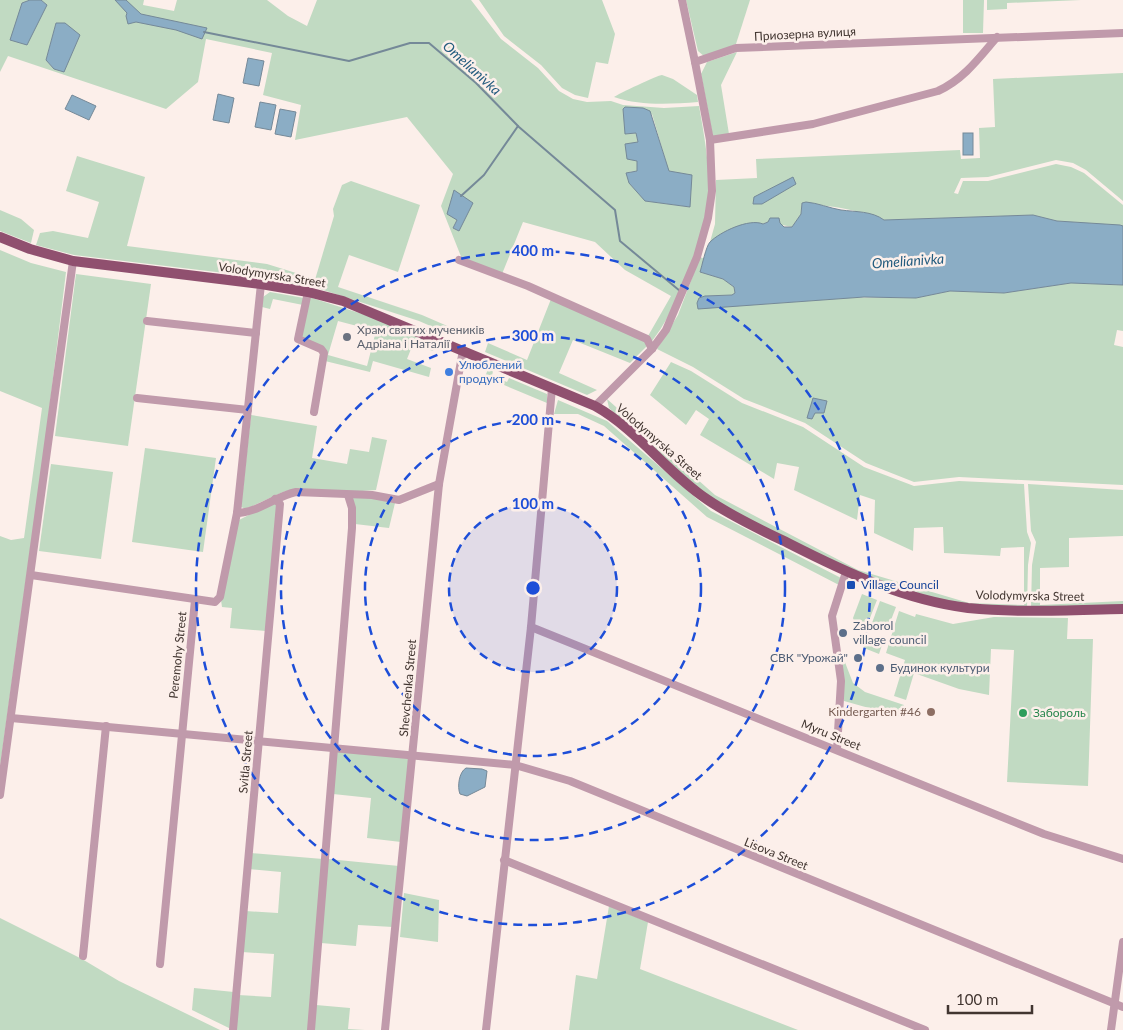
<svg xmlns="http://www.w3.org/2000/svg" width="1123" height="1030" font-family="Lato,sans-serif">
	<rect width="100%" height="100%" fill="#fcefea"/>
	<!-- green -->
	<g fill="#c1dac2" fill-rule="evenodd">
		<path d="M0,0H30L22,3L47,5L41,0H144L143,5L174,11L177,0H267L288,16L307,26L317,0H471L501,39L538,68L559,91L573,99L587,102L611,101L623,105L664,108L699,106C704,134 709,162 709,190C708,229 677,311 652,341L648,336L671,296L625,270L595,242L523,222L502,274L462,259L441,206L453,174L407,117L295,140L301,105L263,95L272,53L206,39L198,82L166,109L8,56L0,72ZM56,23L54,69L46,60ZM652,114L669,172L689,207L646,201L629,183V172L637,171V161L632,159L626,144L638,143L636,133L625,134ZM454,190L461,196L459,231L453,228L457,220Z"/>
		<polygon points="479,0 602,0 615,34 608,64 596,62 588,98 575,95 562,88 541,65 504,36"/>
		<polygon points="686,0 750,0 736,44 705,57 698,51"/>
		<polygon points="963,0 984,0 983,33 963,33"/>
		<polygon points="987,0 1081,0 1007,3 1007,9 987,10"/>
		<polygon points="737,52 721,85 729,134 713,137 701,74 707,62"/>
		<path d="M1123,73V201L1086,170L1073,163L1056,160L988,177L961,178L954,193L958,194L963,181H988L1056,164L1071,167L1084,173L1123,205V226L1057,221L1033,215L884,220C873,212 817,203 802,204L801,214L792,227L768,222L710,242L715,224L716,180L757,178L756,159L960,150L961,159L980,158L979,128L995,127L993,79Z"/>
		<path d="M662,75L673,79L697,95L698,102C671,104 640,106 614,97C618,94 658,75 662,75Z"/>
		<polygon points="77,156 145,177 127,246 267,264 309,277 306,287 259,277 74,255 36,245 40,233 53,231 88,238 99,202 66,191"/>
		<polygon points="351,181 420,205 398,272 349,255 338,287 422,315 452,328 449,334 419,321 317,288 314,283 334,216 333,209 342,185"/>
		<polygon points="0,210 21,219 34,230 31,243 0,231"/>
		<polygon points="0,250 31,263 66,272 46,436 0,767 0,536 11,540 24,538 42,408 0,391"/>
		<polygon points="700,257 705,259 700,272 723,279 734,287 735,293 733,295 705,296 916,298 950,291 1004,293 1071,283 1123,285 1123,331 1117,330 1114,345 1123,347 1123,485 959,477 914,482 866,463 805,423 744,399 693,367 657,349 678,315"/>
		<polygon points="76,274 151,284 128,446 55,436"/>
		<polygon points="270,292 304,298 303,305 273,299 270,309 262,307 263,297"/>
		<path d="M309,297L375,318L435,345L433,351L413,344L407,359L431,368L429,377L373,361L370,372L325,361L326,353L301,339ZM338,321L376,331L367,366L328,355Z"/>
		<polygon points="551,299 645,340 648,345 630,363 573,340 559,373 597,390 587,395 485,352 488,343 527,360"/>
		<polygon points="671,362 691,371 742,403 803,427 864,467 914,486 959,481 1024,484 1027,532 1031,543 1028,565 1027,608 948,602 856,574 757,524 700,491 609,408 607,399 715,495 858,570 969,603 1024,605 1024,547 1001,548 1000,556 944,553 943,527 914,528 913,551 874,533 875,500 860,495 857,520 794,490 799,467 777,463 774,479 700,435 709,419 696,410 686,425 650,395"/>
		<polygon points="488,369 493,371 492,376 507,382 509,378 547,394 547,403 485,377"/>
		<polygon points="558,400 607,421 711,511 841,578 839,585 707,517 604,426 578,414 554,414"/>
		<polygon points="251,415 317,426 312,458 347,464 350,449 369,452 372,437 387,440 376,490 349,492 295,489 283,492 246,509 241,507"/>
		<polygon points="145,448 216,458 203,552 132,542"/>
		<polygon points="51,464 113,472 101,559 39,551"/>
		<polygon points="1028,484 1123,490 1123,536 1069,538 1069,567 1040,568 1040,605 1123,601 1123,606 1031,608 1032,565 1036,542 1031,531"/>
		<polygon points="352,498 371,498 395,503 389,528 355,524"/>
		<polygon points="274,502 277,505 266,631 230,628 232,608 222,607 221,600 239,520"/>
		<polygon points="862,594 877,600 868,623 855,624 853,618"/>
		<polygon points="880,601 896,607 888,628 872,623"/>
		<polygon points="899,611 915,617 916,614 953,624 994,617 1068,618 1067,639 1093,639 1088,786 1007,782 1014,650 991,649 989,695 959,689 914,673 906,700 894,696 905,660 886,653"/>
		<polygon points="867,637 883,642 879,654 864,648"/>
		<polygon points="838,650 841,652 853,683 865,692 904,705 901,717 844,701"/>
		<polygon points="337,751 410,758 401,842 367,838 371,798 333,794"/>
		<polygon points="251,853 323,859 308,1030 236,1030 238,995 271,997 274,954 242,952 245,911 278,913 281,872 249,869"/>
		<polygon points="328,859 399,866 393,927 358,925 356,946 321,943"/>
		<polygon points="404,893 439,900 438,942 400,937"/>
		<polygon points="609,906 648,922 640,969 798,1030 569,1030 576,975 597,979"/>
		<polygon points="0,918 82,959 119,981 220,1030 0,1030"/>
		<polygon points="194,988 234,992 231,1029 192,1010"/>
		<polygon points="316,1005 350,1008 348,1029 365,1030 314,1030"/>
	</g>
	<!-- water -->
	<g fill="#8badc5" stroke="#758998">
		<polygon points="30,0 41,0 47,5 27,45 10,40 22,3"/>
		<polygon points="115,0 126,0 141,14 207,28 202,39 176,30 136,22 128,24 126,16 127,13"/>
		<polygon points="56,23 65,23 80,35 64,72 54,69 46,60"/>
		<polygon points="248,58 264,61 259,86 243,83"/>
		<polygon points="218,94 234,98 229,123 213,120"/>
		<polygon points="72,95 96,106 89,120 65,109"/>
		<polygon points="260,102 276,105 271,130 255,127"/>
		<polygon points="625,107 643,108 650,111 669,171 692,175 690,207 645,201 629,183 626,173 637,171 637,161 627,159 625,144 638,142 636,133 625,134 623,109"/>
		<polygon points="280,109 296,112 291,137 275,134"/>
		<rect x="963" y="133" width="10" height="22"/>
		<polygon points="793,177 796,184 762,204 753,204 754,197"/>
		<polygon points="454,190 473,203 459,231 453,228 457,220 447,214"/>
		<path d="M806,202C818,203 829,208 841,210C856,212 872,211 884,220L1033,215L1057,221L1120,225L1123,226V285L1071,283L1004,293L950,291L916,298L864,297L698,309L697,303L699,298L705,296L732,295L735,293L734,287L723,279L700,272C702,266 706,246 710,242C720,232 749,218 763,224L768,222L770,218H779L780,223L784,227H792L801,214L802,203Z"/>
		<polygon points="813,398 827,401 824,413 815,413 812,419 807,418"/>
		<path d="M466,768L482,769L487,771L485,787L467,796L460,794C457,787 459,772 466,768Z"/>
	</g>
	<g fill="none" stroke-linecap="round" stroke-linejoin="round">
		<!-- stream -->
		<g stroke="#758998" stroke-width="2">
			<polyline points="204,32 349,61 410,43 429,43 476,83 519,127 615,210 620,241 680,291"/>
			<polyline points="461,196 484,175 518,126"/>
		</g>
		<!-- minor -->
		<g stroke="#c09aab" stroke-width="8">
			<polyline points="682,0 695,62"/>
			<path d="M710,140L813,124L938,91C964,79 979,58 997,37"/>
			<polyline points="459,260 528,286 647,339 652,349"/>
			<polyline points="308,292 298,339 321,349 324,353 314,412"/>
			<polyline points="147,321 256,333"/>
			<polyline points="137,398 248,410"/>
			<polyline points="595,406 652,349 666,330 697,257 708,218 712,191 710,140 695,62 736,48 1123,33"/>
			<path d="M237,513C257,513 276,496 296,492L372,495L399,500L439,484"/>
			<polyline points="31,575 215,602 220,597 237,513 261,284"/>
			<polyline points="531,627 1044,834 1123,859"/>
			<polyline points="11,718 515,765 570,781 1123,1007"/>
			<polyline points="837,749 841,681 832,616 846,572"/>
			<polyline points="0,795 73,261"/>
			<polyline points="504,860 925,1030"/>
			<polyline points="83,956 106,726"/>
			<polyline points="160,964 195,600"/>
			<polyline points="233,1030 280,504 275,499"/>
			<polyline points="311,1030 352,528 352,508 348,495"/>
			<polyline points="385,1030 439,484 463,350"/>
			<polyline points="486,1030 531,627 552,388"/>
			<polyline points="1111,1030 1123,942"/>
		</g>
		<!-- major -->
		<path stroke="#90506f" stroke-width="10" d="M0,237L30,249L73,261L261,284L308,292L343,301L595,406C638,430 667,473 708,500C733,517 761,530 788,543C845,572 904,600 968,608C1020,613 1072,610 1123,609"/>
	</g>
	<!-- distance rings -->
	<circle cx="533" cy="588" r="84" fill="#1d4ed8" fill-opacity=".12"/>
	<g fill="none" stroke="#1d4ed8" stroke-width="2.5" stroke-dasharray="9 6">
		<circle cx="533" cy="588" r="84"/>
		<circle cx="533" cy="588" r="168"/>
		<circle cx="533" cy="588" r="252"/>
		<circle cx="533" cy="588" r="337"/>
	</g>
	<!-- markers -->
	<circle fill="#6b7280" stroke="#fcefea" stroke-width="2" cx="347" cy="337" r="5"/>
	<circle fill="#3f7fe0" stroke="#fcefea" stroke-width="2" cx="449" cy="372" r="5"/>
	<rect fill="#1a4fb4" stroke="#fcefea" stroke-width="2" x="846" y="580" width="10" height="10" rx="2.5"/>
	<g fill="#5c6f8a" stroke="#fcefea" stroke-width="2">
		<circle cx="843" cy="633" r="5"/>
		<circle cx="858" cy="658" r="5"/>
		<circle cx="880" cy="668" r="5"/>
	</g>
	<circle fill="#8d6e63" stroke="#fcefea" stroke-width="2" cx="931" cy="712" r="5"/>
	<circle fill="#2e9e5b" stroke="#fcefea" stroke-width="2" cx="1023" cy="713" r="5"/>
	<g text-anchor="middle" stroke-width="5" stroke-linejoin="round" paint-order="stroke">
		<!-- street labels -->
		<g font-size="12" fill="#413530" stroke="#fcefea">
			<text transform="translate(805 34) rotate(-3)" y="4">Приозерна вулиця</text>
			<text transform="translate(272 275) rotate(9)" y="4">Volodymyrska Street</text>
			<text transform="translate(659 442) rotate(41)" y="4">Volodymyrska Street</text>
			<text transform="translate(1030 596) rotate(1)" y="4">Volodymyrska Street</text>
			<text transform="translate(178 655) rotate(-84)" y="4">Peremohy Street</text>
			<text transform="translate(408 688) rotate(-85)" y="4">Shevchenka Street</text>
			<text transform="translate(831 735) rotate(22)" y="4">Myru Street</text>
			<text transform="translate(246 762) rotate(-85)" y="4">Svitla Street</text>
			<text transform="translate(776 854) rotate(22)" y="4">Lisova Street</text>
		</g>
		<!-- worship labels -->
		<g font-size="12" fill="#5b616d" stroke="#fcefea" text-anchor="start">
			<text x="357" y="334">Храм святих мучеників<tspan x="357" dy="14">Адріана і Наталії</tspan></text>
		</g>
		<!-- shop labels -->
		<g font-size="12" fill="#366cbe" stroke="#fcefea" text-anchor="start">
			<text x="459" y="369">Улюблений<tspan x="459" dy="14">продукт</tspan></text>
		</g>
		<!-- transit labels -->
		<g font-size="12" fill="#164399" stroke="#fcefea" text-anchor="start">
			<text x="861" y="589">Village Council</text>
		</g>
		<!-- service labels -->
		<g font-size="12" fill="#4e5e75" stroke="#fcefea" text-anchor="start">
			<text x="853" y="630">Zaborol<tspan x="853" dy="14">village council</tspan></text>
			<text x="848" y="662" text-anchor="end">СВК "Урожай"</text>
			<text x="890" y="672">Будинок культури</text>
		</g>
		<!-- education labels -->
		<g font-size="12" fill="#785e54" stroke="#fcefea" text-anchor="end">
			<text x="921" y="716">Kindergarten #46</text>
		</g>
		<!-- leisure labels -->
		<g font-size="12" fill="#27864d" stroke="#fcefea" text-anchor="start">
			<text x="1033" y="717">Забороль</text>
		</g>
		<!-- water labels -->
		<g font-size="14" font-style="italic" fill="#245c7f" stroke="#fcefea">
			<text transform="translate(472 68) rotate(42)" y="5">Omelianivka</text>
			<text transform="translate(908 261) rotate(-4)" y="5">Omelianivka</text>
		</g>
	</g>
	<circle cx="533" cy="588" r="8" fill="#1d4ed8" stroke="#fcefea" stroke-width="2.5"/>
	<g font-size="15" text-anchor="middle" font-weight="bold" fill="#1d4ed8" stroke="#fcefea" stroke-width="5" stroke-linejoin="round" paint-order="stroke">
		<text x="533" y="256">400 m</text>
		<text x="533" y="341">300 m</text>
		<text x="533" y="425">200 m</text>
		<text x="533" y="509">100 m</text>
	</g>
	<!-- scale -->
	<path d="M948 1005v8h84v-8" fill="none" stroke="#413530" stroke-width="2.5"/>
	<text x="956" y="1005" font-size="15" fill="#413530" stroke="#fcefea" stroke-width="4" paint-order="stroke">100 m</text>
</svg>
